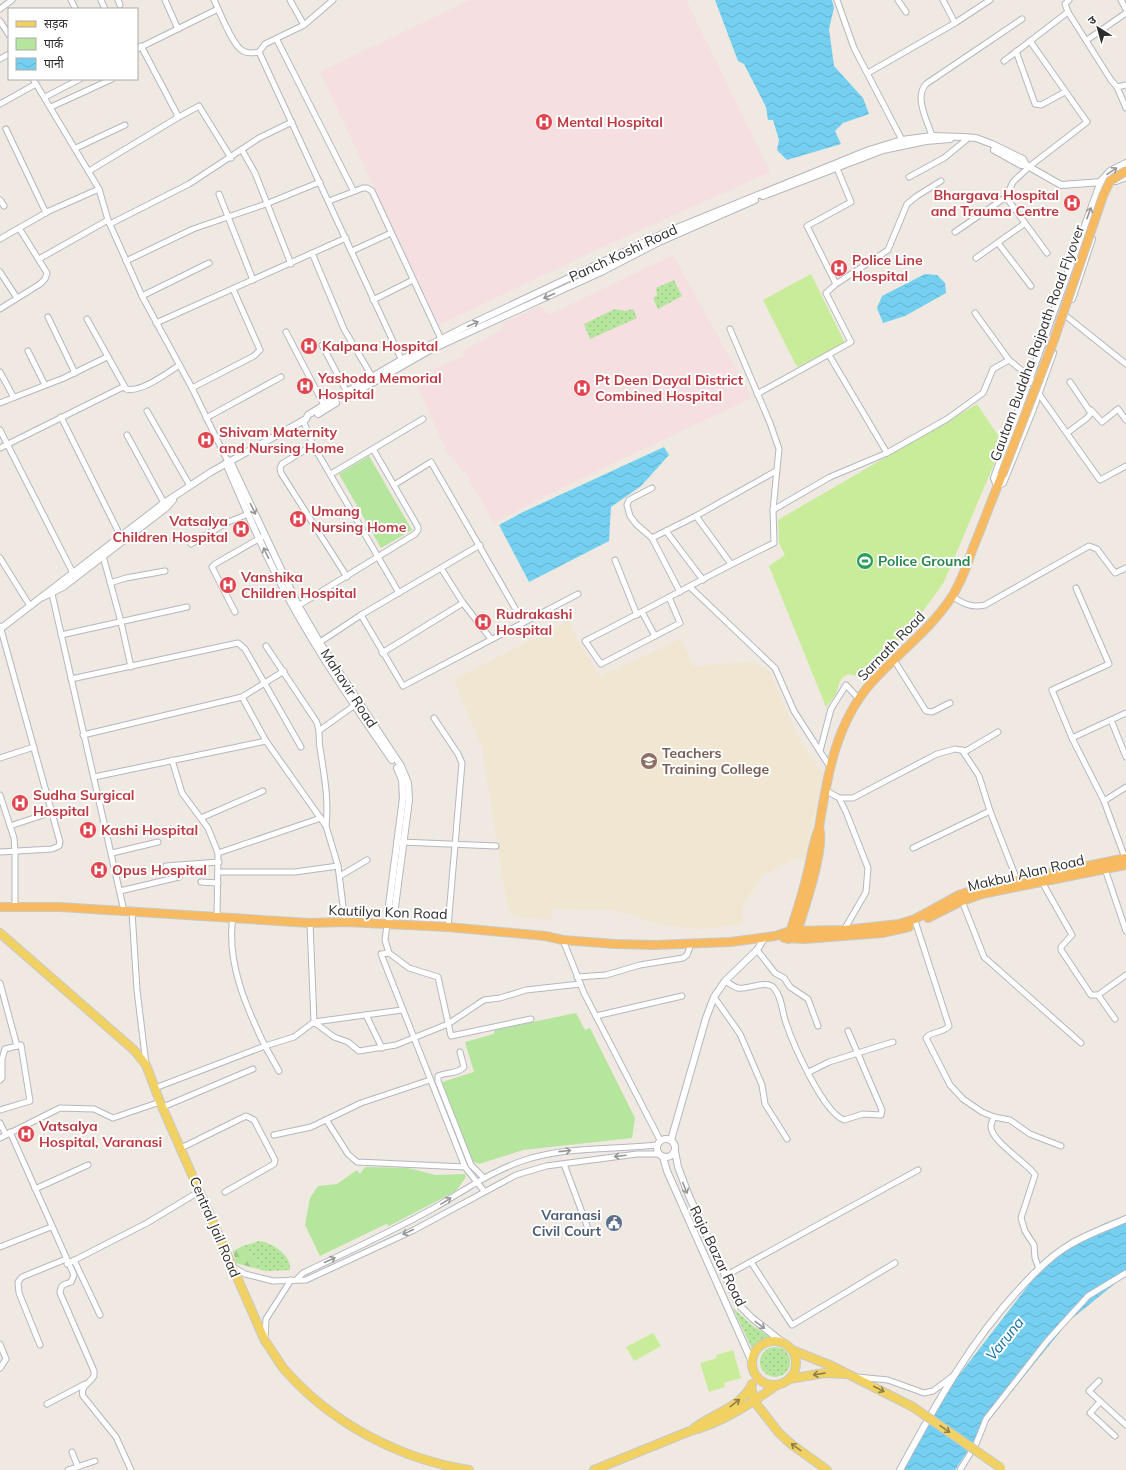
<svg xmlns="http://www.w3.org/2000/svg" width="1126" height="1470" font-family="Mulish,'Noto Sans Devanagari',sans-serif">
	<defs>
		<pattern id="grass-dots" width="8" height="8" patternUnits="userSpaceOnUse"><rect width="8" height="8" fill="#b6e59e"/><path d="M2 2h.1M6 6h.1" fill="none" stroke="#9dc588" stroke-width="1.8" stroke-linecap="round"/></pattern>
		<pattern id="forest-firs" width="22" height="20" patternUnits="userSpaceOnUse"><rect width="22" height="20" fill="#b6e59e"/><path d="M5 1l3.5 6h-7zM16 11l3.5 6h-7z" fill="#9dc588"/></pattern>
		<pattern id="water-waves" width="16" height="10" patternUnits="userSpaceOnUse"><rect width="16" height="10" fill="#75cff0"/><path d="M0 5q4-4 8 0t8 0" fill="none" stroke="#66b2ce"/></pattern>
	</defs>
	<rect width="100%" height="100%" fill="#efe9e1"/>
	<!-- education -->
	<polygon fill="#f0e6d1" points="570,620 575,635 600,676 681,639 693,666 753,662 770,672 798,737 823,774 805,859 796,858 764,875 743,903 743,924 701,929 661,925 614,910 552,909 552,920 515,917 508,909 482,748 454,680"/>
	<!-- medical -->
	<g fill="#f5dfe0">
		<polygon points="470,0 686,0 770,172 596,250 439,325 320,72"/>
		<polygon points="673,255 752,398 565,486 494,523 466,474 447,452 414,378 465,355 463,351 503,329 501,324 540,306 549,315"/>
	</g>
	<!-- grass -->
	<g fill="url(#grass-dots)">
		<polygon points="674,280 682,296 658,309 653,298 657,295 656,288"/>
		<polygon points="615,309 625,311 633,309 637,318 590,339 584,324"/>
		<path d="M259,1241C271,1242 292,1255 290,1270L266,1271L254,1268L258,1263L243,1246Z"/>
		<polygon points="733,1308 753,1326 770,1337 763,1339 753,1351"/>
		<circle cx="775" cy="1362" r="15"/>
	</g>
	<!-- forest -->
	<polygon fill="url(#forest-firs)" points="243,1246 258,1263 254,1268 236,1263 233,1251"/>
	<!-- park -->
	<g fill="#b6e59e">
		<polygon points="369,456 412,530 381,548 339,474"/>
		<polygon points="576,1013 585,1030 590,1028 635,1118 632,1138 523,1150 479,1164 472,1161 442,1082 474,1072 465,1042 494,1034 495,1030"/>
		<polygon points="365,1167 408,1168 436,1175 465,1174 466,1177 456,1191 389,1226 386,1224 320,1256 305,1225 310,1198 318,1186 337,1184 357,1170 360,1174"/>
	</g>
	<!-- pitch -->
	<g fill="#c9ec9a">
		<polygon points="811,274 845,343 797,367 763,300"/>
		<path d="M977,404L1003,443L944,582L910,629L856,676L848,674C838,679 840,684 836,693C834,698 829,703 826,707L769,566L785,555L779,543L778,520Z"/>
		<polygon points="653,1333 661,1346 634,1361 626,1347"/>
		<polygon points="733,1350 741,1378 724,1383 725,1387 709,1392 700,1363 717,1358 716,1355"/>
	</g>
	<!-- water -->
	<g fill="url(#water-waves)">
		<polygon points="715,0 832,0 834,8 829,29 834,66 863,98 869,114 843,123 835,131 841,144 787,160 777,150 779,140 773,120 768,120 766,107 744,64 738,61"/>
		<polygon points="925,274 937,275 945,283 946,293 905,316 883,323 877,308 882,296"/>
		<polygon points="664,447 669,455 641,486 611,507 609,541 529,582 499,525 523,512"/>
		<polygon points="1126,1215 1126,1277 1117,1282 1069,1321 989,1419 955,1470 902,1470 936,1405 1044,1265 1103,1224"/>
	</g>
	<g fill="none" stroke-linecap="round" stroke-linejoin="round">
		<!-- minor casing -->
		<g stroke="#b4b7c1" stroke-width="7">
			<g id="minor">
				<polyline points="71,0 75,8"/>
				<polyline points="101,0 105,9"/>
				<polyline points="118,0 120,5"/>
				<polyline points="165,0 178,29"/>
				<path d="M214,0C220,12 232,45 243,51C248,54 254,53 259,52"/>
				<polyline points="290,0 304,25"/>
				<polyline points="333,0 304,25 265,44 259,52 403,363"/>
				<polyline points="837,0 854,48 902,140"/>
				<polyline points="898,0 906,12"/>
				<polyline points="943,0 955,23"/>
				<polyline points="1069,0 1065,4 1068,12 1111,80 1117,87 1126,85"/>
				<polyline points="1121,0 1126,9"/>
				<polyline points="0,9 12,0"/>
				<polyline points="0,21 9,35"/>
				<polyline points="277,40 353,190"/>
				<polyline points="1087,40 1126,13"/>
				<polyline points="1030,41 1087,122 1030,166 1013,182 1006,197 1047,253"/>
				<polyline points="137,49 218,9"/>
				<polyline points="1016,51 1035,104 1041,105 1065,92"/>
				<polyline points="0,59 9,54"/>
				<polyline points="1004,61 1068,12"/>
				<polyline points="868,73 955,23 990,0"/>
				<polyline points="33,79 99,189 108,220 142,296 192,388 226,458 230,461"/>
				<polyline points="1117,87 1126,108"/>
				<polyline points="45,97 80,79"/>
				<polyline points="0,104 36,84"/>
				<polyline points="51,107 112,79"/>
				<polyline points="177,118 199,106 231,158"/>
				<polyline points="6,129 46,213"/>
				<path d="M932,136C927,120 914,97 926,84L1022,19"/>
				<polyline points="76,148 125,125"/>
				<polyline points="242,150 255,173 291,264"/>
				<polyline points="89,171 177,118 177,114 141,46"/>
				<polyline points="909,177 944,158 966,140"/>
				<polyline points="219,194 253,280"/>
				<polyline points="0,200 4,206"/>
				<polyline points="329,201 363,188 367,188 372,191 441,339"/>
				<polyline points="110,224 189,184 259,138 292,122"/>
				<polyline points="955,232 1006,197"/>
				<polyline points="0,239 49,211 99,189"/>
				<polyline points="998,243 1031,286"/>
				<polyline points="352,251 391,233"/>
				<polyline points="312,253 344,329 374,380"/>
				<polyline points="976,258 1024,224"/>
				<polyline points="39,259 108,220"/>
				<polyline points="126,261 193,229 266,204 320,182"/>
				<polyline points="0,272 17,298"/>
				<polyline points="836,284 888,250 907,204 917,196 941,181"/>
				<polyline points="142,296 209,263"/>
				<polyline points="373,300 413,280"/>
				<polyline points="0,309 40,284 45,279 47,273 19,228"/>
				<polyline points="975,313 1009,360 1030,377 1039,394 1100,480 1126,466"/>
				<polyline points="1066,316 1126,364"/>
				<polyline points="48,317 75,373"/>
				<path d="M87,319L126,389C140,393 166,374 178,366"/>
				<polyline points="156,323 346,238"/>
				<polyline points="730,329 770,423 779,449 773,510"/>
				<polyline points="286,332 324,405"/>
				<polyline points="322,345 347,392"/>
				<polyline points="28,351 45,385"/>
				<polyline points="829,355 887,453"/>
				<polyline points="0,372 13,396"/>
				<polyline points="192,388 254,356 260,350 233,289"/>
				<polyline points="757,394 851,342 826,293 836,284 807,226 851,202 836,166"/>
				<polyline points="0,403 64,378 107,357"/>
				<polyline points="1091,410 1102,422 1118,409 1126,420"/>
				<polyline points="147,411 190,486"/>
				<polyline points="61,417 121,537"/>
				<polyline points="206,418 281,377"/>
				<polyline points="303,420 313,445 399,593"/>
				<polyline points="0,430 73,573"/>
				<polyline points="1067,433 1087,418 1091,413 1070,382"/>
				<polyline points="127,435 164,503"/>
				<polyline points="313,445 282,464 280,468 281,473 347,577"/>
				<polyline points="0,448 123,387"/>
				<polyline points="331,474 423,419"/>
				<polyline points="394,485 431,462 523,622"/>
				<polyline points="652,488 629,500 627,505 630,516 636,524 652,538 680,592"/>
				<polyline points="696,516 731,564"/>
				<polyline points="666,531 703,580"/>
				<polyline points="652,538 696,516 776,471"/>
				<polyline points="191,544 226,523 248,514"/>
				<polyline points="103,556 121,622 131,667"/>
				<polyline points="0,558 30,606"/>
				<polyline points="615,560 637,615"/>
				<polyline points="441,568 463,603 491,639"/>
				<polyline points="110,583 126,578 165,571"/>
				<polyline points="690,587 775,668 794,711 830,767"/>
				<polyline points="1076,588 1109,664 1052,690 1072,738 1126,713"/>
				<polyline points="52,594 124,911"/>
				<path d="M952,596C963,604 972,608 985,605L1089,546L1097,549L1115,573L1126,568"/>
				<path d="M669,597L680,623L601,664L585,641C649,609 710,574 774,543L773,510L830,477L887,453L947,419L983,393L993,369L1009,360"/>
				<polyline points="296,607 415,534 418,530 418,527 373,449"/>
				<polyline points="235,612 212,567 215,564 262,537"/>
				<polyline points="642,612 655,636"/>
				<polyline points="361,615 480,545"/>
				<polyline points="0,626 60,842 59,846 52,849 0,852"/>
				<polyline points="61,635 187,607"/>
				<polyline points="317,644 361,615 403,686 578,594"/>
				<path d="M266,646L316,721C321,730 318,738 320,748C324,774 329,799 326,826"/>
				<polyline points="382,653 463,603"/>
				<polyline points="894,660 926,711 932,712 950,703"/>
				<polyline points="71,679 238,643 245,649 301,747"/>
				<polyline points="242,697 266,741 326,826 338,866 345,922"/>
				<polyline points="434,718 458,754 462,763 448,927"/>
				<polyline points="1111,720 1126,757"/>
				<polyline points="320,730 355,705"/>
				<polyline points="83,735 242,697 284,671"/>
				<polyline points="1072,738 1104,801 1125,858"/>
				<polyline points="962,750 979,776 990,811 1017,880"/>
				<polyline points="820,751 831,709 846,685 859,699"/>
				<polyline points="0,758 34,747"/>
				<polyline points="172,760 182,793 208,828 218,853 321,818"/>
				<polyline points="94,777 266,741"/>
				<polyline points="825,790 839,798 853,798 937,754 955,749 966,751 998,732"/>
				<polyline points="0,795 14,838 15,852 15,907"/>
				<polyline points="839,798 846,812 868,868 866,892 844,930"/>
				<polyline points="1104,801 1126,787"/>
				<polyline points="201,818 263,791"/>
				<polyline points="10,826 52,812"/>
				<polyline points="401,842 496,846"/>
				<polyline points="913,848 990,811"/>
				<polyline points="112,853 158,842"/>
				<polyline points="166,866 219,862"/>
				<polyline points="1105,869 1126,931"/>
				<polyline points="219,872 295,872 338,866"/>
				<polyline points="340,876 367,860"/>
				<polyline points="201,882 218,883"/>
				<polyline points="1042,882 1072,935 1061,947 1061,950 1091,995 1098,995 1126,975"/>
				<polyline points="120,891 179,877"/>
				<polyline points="962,901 984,957 1081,1043"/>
				<polyline points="132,912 137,990 146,1064"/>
				<polyline points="217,916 218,853"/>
				<path d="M233,917C226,961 246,1007 265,1046L294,1037L314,1022L334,1037L348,1042L359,1051L396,1045L448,1024L484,1000L500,998L526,990L580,984"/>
				<polyline points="310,923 314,1022 402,1010"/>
				<path d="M916,924L949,1026C944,1033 931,1031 926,1038L950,1085L963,1099L982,1112L994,1117L1010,1120L1030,1134L1061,1146"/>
				<polyline points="387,925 385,940 389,953 381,954 465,1167 484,1191"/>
				<polyline points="563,940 584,993 660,1140"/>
				<polyline points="757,950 775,973 784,978 790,987 808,999 818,1026"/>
				<polyline points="389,953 409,968 438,977 451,1036 531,1019"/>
				<polyline points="577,977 606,975 640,965 683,958 687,955 691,944"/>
				<path d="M725,981C729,983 734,987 738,988C748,990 767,979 774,988C782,997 782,1012 786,1023C793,1044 823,1112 844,1120L863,1114L881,1115L882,1110L848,1031"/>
				<polyline points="0,983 17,1046"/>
				<polyline points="1098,995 1115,1019"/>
				<polyline points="714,997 740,1034 762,1085 765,1104 787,1139"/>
				<polyline points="366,1015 382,1048"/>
				<polyline points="596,1016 682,996"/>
				<path d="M460,1052L464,1067C458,1074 446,1072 438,1076V1081L471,1165L483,1177"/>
				<polyline points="809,1072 829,1062 893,1042"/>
				<polyline points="0,1080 2,1078 2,1059 5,1049 21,1045 30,1101 0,1110"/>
				<polyline points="155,1088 265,1046 279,1071"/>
				<polyline points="163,1107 253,1069"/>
				<path d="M994,1117C993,1119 991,1123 991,1126C990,1141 1029,1164 1035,1175L1021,1218L1025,1231L1034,1245L1035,1258L1039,1269"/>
				<polyline points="327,1121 348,1154 357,1162 465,1167"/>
				<polyline points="0,1123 6,1135"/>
				<path d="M10,1132L74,1275L71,1282C64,1284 60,1285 60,1293L94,1371V1376C90,1383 80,1386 83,1396L116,1437L131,1470"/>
				<polyline points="274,1135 311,1127 361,1103 430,1080"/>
				<polyline points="0,1138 60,1108 94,1109 113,1118 160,1102"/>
				<polyline points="181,1148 246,1116 254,1120 275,1160 274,1164 225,1192"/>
				<polyline points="564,1164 590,1234"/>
				<polyline points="35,1189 88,1165"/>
				<polyline points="0,1247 51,1227"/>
				<polyline points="74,1260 100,1315"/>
				<polyline points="751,1262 792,1325 895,1263"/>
				<polyline points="67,1264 147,1223 200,1191"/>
				<polyline points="233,1267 245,1274 273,1281 306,1280 414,1230 516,1175 546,1166 637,1154 659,1154"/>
				<polyline points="725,1276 918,1170"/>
				<path d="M297,1279L303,1273C347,1252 391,1232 434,1208C464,1191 491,1171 525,1160C568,1146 613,1150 657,1145"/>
				<polyline points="265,1337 266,1319 291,1280"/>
				<polyline points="0,1344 6,1359 0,1368"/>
				<polyline points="40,1345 19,1293 18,1282 22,1277 66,1259"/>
				<polyline points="857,1377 888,1380 924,1393 933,1391 953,1376"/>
				<polyline points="1099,1381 1089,1391 1126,1425"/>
				<polyline points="1100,1402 1090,1413 1115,1436"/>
				<polyline points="47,1404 85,1384"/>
				<polyline points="72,1452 78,1467"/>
				<polyline points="68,1470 95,1461"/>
				<polyline points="960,1470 976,1444 986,1419 1048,1340 1088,1296 1126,1273"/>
			</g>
		</g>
		<!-- tertiary casing -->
		<g stroke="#b4b7c1" stroke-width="8">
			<g id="tertiary">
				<polyline points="994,150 1021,165 1026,165"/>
				<polyline points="763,196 883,150 926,141 950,139"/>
				<polyline points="1072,299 1092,239"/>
				<polyline points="1053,353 1033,409 1003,483 997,486 994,478 1101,181 1110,171 1126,163"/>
				<polyline points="360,390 430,350 603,271 659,242 755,200"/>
				<polyline points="318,414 336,403"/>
				<polyline points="230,461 298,605 320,643 401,766 408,783 409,800 395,907 387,925"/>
				<path d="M226,463C246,510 266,557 290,601C320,656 356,708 392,760"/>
				<polyline points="43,597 63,587 167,507 173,500"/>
				<polyline points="0,629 164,503 211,472 306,419 308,415 324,405 401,360 463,328 662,234 869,150 902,140 932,136 963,137 976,138 992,144 1023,159 1026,165 1061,185 1116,181 1126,177"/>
				<polyline points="392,916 389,905 403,798 402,780 397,768"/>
				<circle cx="666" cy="1148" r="9"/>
				<polyline points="671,1140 706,1018 714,997 725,981 757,950 765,937"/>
				<polyline points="675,1151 678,1167 689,1196 738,1304 752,1318 786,1345"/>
				<polyline points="663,1157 667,1171 752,1362"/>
				<path d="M900,1470C936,1404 972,1338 1025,1283C1038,1269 1053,1254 1071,1244C1088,1234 1108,1227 1126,1219"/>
			</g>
		</g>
		<!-- primary casing -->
		<g stroke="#c9c9c9" stroke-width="10">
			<g id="primary">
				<path d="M0,933L134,1050L146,1065L160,1102L265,1341C272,1350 277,1360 284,1369C331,1423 399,1459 469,1470"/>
				<circle cx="774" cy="1363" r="22"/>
				<polyline points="792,1350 832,1366 913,1407"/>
				<polyline points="789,1379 825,1373 845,1374"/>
				<polyline points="751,1386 754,1401 779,1433 791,1444 827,1470"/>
				<path d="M692,1430C710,1414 742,1408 752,1384"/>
				<path d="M594,1470L690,1431C722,1423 750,1404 777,1385"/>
			</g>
		</g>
		<!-- trunk casing -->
		<g stroke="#c9c9c9" stroke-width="10">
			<g id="trunk">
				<polyline points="0,907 60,907 310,923 345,922 448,927 545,936 563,940 615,944 655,945 730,942 775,936 790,931 844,930 899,924 915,919 959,895 983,887 1126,858"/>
				<polyline points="928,918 962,901 982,894 1126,865"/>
				<path d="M796,935C803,913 826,847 819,828"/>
				<polyline points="784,938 804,939 882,933 909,927"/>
				<path d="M788,939C794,919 801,900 806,879C811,862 812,844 819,828C827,776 836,722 872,682C898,653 929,631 951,598C961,583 967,565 973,548C983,524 992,499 1002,475"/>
			</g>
		</g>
		<!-- minor -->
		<use href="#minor" stroke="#fff" stroke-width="5"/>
		<!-- tertiary -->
		<use href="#tertiary" stroke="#fff" stroke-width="6"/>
		<!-- primary -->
		<use href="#primary" stroke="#f2d163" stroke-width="8"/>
		<!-- trunk -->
		<use href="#trunk" stroke="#f8ba60" stroke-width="8"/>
		<!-- primary-bridge casing -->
		<g stroke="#c9c9c9" stroke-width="10" stroke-linecap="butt">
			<polyline id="primary-bridge" points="913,1407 1001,1468"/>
		</g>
		<!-- trunk-bridge casing -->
		<g stroke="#c9c9c9" stroke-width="10" stroke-linecap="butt">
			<polyline id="trunk-bridge" points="1002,475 1054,340 1103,196 1110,181 1126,171"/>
		</g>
		<!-- primary-bridge -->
		<use href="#primary-bridge" stroke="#f2d163" stroke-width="8"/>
		<!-- trunk-bridge -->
		<use href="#trunk-bridge" stroke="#f8ba60" stroke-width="8"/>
	</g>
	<!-- one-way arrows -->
	<defs><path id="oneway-shaft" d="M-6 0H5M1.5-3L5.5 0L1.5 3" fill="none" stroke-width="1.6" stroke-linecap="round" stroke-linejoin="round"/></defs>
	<g stroke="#969696">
		<use href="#oneway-shaft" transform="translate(1112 171) rotate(-34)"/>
		<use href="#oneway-shaft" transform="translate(1089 213) rotate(-70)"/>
		<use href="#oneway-shaft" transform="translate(549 296) rotate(156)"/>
		<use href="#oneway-shaft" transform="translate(473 324) rotate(-25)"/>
		<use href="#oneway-shaft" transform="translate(253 509) rotate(64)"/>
		<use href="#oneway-shaft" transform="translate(266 553) rotate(-116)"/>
		<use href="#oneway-shaft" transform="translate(565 1151) rotate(-6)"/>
		<use href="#oneway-shaft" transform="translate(620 1156) rotate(173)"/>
		<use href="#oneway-shaft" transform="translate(685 1188) rotate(68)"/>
		<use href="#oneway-shaft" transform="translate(446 1201) rotate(-32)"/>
		<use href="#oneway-shaft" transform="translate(408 1232) rotate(155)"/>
		<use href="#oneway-shaft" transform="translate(330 1260) rotate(-25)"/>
		<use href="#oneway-shaft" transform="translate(760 1325) rotate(37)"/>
	</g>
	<g stroke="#908048">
		<use href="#oneway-shaft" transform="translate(819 1374) rotate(172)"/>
		<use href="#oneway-shaft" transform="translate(879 1389) rotate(27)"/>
		<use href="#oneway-shaft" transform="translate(735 1403) rotate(-38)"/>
		<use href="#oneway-shaft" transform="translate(945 1429) rotate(35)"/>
		<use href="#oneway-shaft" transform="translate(796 1447) rotate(-144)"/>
	</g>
	<!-- icons -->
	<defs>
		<g id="hospital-disc" transform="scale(0.9)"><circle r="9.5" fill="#e0444e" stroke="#fff"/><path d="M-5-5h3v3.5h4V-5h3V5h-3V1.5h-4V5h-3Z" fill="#fff"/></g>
		<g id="stadium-disc" transform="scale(0.9)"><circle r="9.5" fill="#2e9e5b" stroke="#fff"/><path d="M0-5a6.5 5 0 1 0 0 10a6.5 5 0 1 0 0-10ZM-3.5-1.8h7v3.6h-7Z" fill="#fff"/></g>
		<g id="university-disc" transform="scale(0.9)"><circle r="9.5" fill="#8d6e63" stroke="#fff"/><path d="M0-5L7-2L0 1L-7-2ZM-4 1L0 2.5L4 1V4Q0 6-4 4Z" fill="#fff"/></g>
		<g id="civic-disc" transform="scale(0.9)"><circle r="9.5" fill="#5c6f8a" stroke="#fff"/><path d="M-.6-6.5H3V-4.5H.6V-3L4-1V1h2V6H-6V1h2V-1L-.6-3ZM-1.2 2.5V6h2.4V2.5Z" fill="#fff"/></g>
	</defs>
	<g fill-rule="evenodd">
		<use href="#hospital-disc" x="544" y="122"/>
		<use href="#hospital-disc" x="1072" y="203"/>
		<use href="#hospital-disc" x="839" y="268"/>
		<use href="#hospital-disc" x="309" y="346"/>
		<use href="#hospital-disc" x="305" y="386"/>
		<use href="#hospital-disc" x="582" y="388"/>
		<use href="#hospital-disc" x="206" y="440"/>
		<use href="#hospital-disc" x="298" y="519"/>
		<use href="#hospital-disc" x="241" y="529"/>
		<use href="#stadium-disc" x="865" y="561"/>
		<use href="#hospital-disc" x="228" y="585"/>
		<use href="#hospital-disc" x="483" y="622"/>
		<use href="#university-disc" x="649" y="761"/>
		<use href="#hospital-disc" x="20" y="803"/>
		<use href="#hospital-disc" x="88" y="830"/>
		<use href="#hospital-disc" x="99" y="870"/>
		<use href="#hospital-disc" x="26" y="1134"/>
		<use href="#civic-disc" x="614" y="1223"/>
	</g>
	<g text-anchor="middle" stroke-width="4" stroke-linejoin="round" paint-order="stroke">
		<!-- health labels -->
		<g font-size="14" font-weight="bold" fill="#be3a42" stroke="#fff" text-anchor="start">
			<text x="557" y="127">Mental Hospital</text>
			<text x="1059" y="200" text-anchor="end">Bhargava Hospital<tspan x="1059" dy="16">and Trauma Centre</tspan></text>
			<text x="852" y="265">Police Line<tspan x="852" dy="16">Hospital</tspan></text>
			<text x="322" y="351">Kalpana Hospital</text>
			<text x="318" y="383">Yashoda Memorial<tspan x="318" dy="16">Hospital</tspan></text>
			<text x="595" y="385">Pt Deen Dayal District<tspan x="595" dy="16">Combined Hospital</tspan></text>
			<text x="219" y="437">Shivam Maternity<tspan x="219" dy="16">and Nursing Home</tspan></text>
			<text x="311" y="516">Umang<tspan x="311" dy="16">Nursing Home</tspan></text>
			<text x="228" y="526" text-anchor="end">Vatsalya<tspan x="228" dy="16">Children Hospital</tspan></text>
			<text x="241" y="582">Vanshika<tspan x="241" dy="16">Children Hospital</tspan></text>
			<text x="496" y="619">Rudrakashi<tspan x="496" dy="16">Hospital</tspan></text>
			<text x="33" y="800">Sudha Surgical<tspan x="33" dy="16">Hospital</tspan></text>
			<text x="101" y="835">Kashi Hospital</text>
			<text x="112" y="875">Opus Hospital</text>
			<text x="39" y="1131">Vatsalya<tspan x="39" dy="16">Hospital, Varanasi</tspan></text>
		</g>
		<!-- street labels -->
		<g font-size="14" fill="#2e2e2e" stroke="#fff">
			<text transform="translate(623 253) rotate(-25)" y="5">Panch Koshi Road</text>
			<text transform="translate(1037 343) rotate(-70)" y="5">Gautam Buddha Rajpath Road Flyover</text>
			<text transform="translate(891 646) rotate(-46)" y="5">Sarnath Road</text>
			<text transform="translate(349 688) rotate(57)" y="5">Mahavir Road</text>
			<text transform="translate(1026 873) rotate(-13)" y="5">Makbul Alan Road</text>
			<text transform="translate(388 912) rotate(2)" y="5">Kautilya Kon Road</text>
			<text transform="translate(215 1227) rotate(67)" y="5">Central Jail Road</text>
			<text transform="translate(718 1256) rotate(64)" y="5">Raja Bazar Road</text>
		</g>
		<!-- leisure labels -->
		<g font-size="14" font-weight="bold" fill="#27864d" stroke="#fff" text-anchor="start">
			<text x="878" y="566">Police Ground</text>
		</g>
		<!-- education labels -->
		<g font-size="14" font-weight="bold" fill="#785e54" stroke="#fff" text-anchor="start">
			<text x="662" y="758">Teachers<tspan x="662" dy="16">Training College</tspan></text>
		</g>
		<!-- service labels -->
		<g font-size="14" font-weight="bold" fill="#4e5e75" stroke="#fff" text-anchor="end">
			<text x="601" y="1220">Varanasi<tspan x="601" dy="16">Civil Court</tspan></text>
		</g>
		<!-- water labels -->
		<g font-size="15" font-style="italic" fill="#0d6fa3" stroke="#fff">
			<text transform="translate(1005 1339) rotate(-51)" y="5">Varuna</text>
		</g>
	</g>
	<!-- legend -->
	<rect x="8" y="8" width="130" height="72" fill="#ffffff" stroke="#ababab"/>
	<rect x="16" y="21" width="20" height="6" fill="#f2d163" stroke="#ababab"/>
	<text x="44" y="28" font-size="12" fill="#2e2e2e">सड़क</text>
	<rect x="16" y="38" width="20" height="12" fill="#b6e59e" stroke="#ababab"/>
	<text x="44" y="48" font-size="12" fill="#2e2e2e">पार्क</text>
	<rect x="16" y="58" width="20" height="12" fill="url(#water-waves)" stroke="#ababab"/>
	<text x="44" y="68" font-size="12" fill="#2e2e2e">पानी</text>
	<!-- north arrow -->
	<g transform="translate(1098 28) rotate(323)" stroke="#ffffff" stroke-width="3" paint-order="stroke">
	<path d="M0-3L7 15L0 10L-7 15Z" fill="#2e2e2e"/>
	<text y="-6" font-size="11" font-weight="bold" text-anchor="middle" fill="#2e2e2e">उ</text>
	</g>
</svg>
